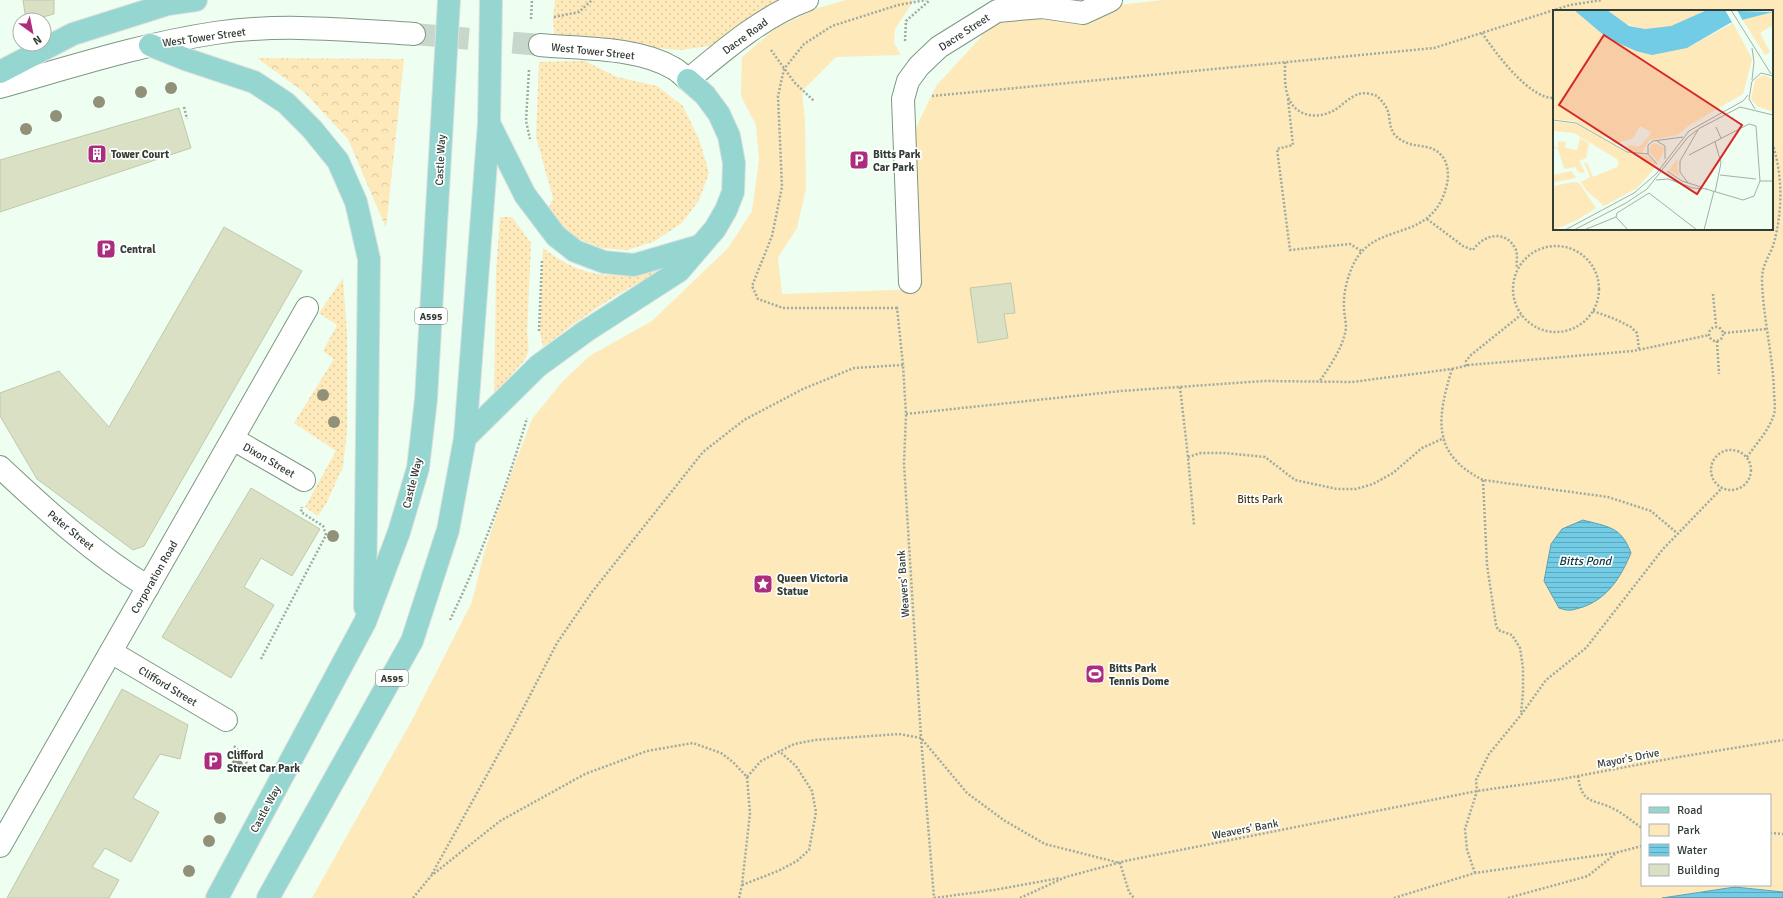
<svg xmlns="http://www.w3.org/2000/svg" width="1783" height="898" font-family="Signika,sans-serif">
	<defs>
		<pattern id="grass-dots" width="8" height="8" patternUnits="userSpaceOnUse"><rect width="8" height="8" fill="#fee9bb"/><path d="M2 2h.1M6 6h.1" fill="none" stroke="#dac9a1" stroke-width="1.8" stroke-linecap="round"/></pattern>
		<pattern id="forest-crowns" width="20" height="18" patternUnits="userSpaceOnUse"><rect width="20" height="18" fill="#fee9bb"/><path d="M2 6a3 3 0 1 1 6 0M12 15a3 3 0 1 1 6 0" fill="none" stroke="#dac9a1"/></pattern>
		<pattern id="water-rules" width="6" height="5" patternUnits="userSpaceOnUse"><rect width="6" height="5" fill="#72cce6"/><path d="M0 2.5h6" fill="none" stroke="#5ea7bb"/></pattern>
	</defs>
	<rect width="100%" height="100%" fill="#eefef1"/>
	<!-- grass -->
	<g fill="url(#grass-dots)">
		<polygon points="555,0 790,0 716,45 681,50 555,40 553,21"/>
		<polygon points="585,61 617,77 657,86 683,106 700,142 709,173 699,200 682,223 655,241 627,250 602,248 566,234 547,213 553,198 536,137 539,62"/>
		<path d="M500,217H512L531,243L527,334C533,362 520,360 508,380C503,389 499,399 494,408L496,271Z"/>
		<path d="M543,248C590,284 618,278 672,264C659,275 644,280 629,288C599,305 571,326 543,347L540,333Z"/>
		<polygon points="343,278 347,335 347,431 343,467 326,504 318,516 305,507 336,451 294,423 334,359 323,351 337,325 319,313"/>
	</g>
	<!-- forest -->
	<polygon fill="url(#forest-crowns)" points="257,58 404,59 386,228 348,139 305,93"/>
	<!-- green -->
	<path fill="#fee9bb" fill-rule="evenodd" d="M846,0H914L895,29L894,43L901,55L836,57L802,91L805,122L806,189L797,228L778,257L782,294L920,289L919,212L913,193L914,132L936,86L981,37L995,18L1012,0H1106L1109,6L1163,0H1783V892L1735,887L1669,898H312L412,720L472,602L484,553L505,490L532,419L562,382L591,355L652,321L728,248L752,211L759,160L756,125L741,96L742,57L776,28L818,8ZM1554,11H1772V229H1554ZM1642,795H1770V885H1642Z"/>
	<!-- water -->
	<g fill="url(#water-rules)" stroke="#5fa1b1">
		<path d="M1583,520C1608,527 1621,526 1631,553C1621,577 1608,598 1583,607C1572,610 1570,612 1559,608L1544,581L1551,544L1562,529Z"/>
		<polygon points="1735,887 1783,892 1783,898 1662,898"/>
	</g>
	<!-- building -->
	<g fill="#d9e0c4" stroke="#c0c8ac">
		<polygon points="23,0 54,0 54,14 32,20 26,20"/>
		<polygon points="179,108 191,148 0,212 0,160"/>
		<polygon points="224,227 302,271 144,546 133,550 37,479 0,416 0,393 59,371 109,427"/>
		<polygon points="1011,283 1015,313 1004,314 1008,338 978,343 970,288"/>
		<polygon points="251,488 320,529 292,576 261,558 244,587 274,605 231,678 162,637"/>
		<polygon points="122,689 188,725 180,759 160,754 133,798 159,812 131,862 105,848 92,867 119,880 109,898 7,898"/>
	</g>
	<g fill="none" stroke-linecap="round" stroke-linejoin="round">
		<!-- minor-tunnel -->
		<polyline stroke="#c8d7cb" stroke-width="22" stroke-dasharray="22 11" stroke-linecap="butt" points="414,34 540,45"/>
		<!-- minor casing -->
		<g stroke="#7f9784" stroke-width="24">
			<g id="minor">
				<path d="M540,45C582,49 637,47 673,68C679,71 683,76 688,80C724,50 763,16 807,0"/>
				<path d="M0,87C71,67 142,44 215,33C281,23 348,30 414,34"/>
				<polyline points="910,282 903,99 908,81 919,66 939,47 997,11 1042,7 1083,13 1111,0"/>
				<polyline points="233,439 304,480"/>
				<path d="M0,467C46,510 94,554 148,587"/>
				<polyline points="111,652 226,720"/>
				<polyline points="0,846 307,308"/>
			</g>
		</g>
		<!-- major casing -->
		<g stroke="#dee0df" stroke-width="24">
			<g id="major">
				<polyline points="150,45 185,59 254,82 286,103 312,129 338,161 356,202 369,259 365,607"/>
				<polyline points="0,72 73,34 168,4 196,0"/>
				<polyline points="489,123 525,195 556,236 575,251 604,262 634,265 699,246"/>
				<polyline points="465,438 538,366 586,331 679,271 715,229 726,210 733,192 734,163 729,136 719,114 705,95 688,80"/>
				<polyline points="217,898 365,622 399,532 418,468 426,399 449,0"/>
				<polyline points="268,898 412,641 448,530 465,438 489,123 491,0"/>
			</g>
		</g>
		<!-- path -->
		<g stroke="#9daba0" stroke-width="2.5" stroke-dasharray="2 2" stroke-linecap="butt">
			<polyline points="554,17 579,12 592,0"/>
			<polyline points="531,19 532,0"/>
			<path d="M1482,33C1495,52 1529,99 1554,98"/>
			<polyline points="905,41 906,21 930,0"/>
			<polyline points="771,50 794,82 814,101"/>
			<path d="M1285,62C1285,73 1284,88 1289,99C1297,117 1317,119 1333,111C1342,106 1349,97 1359,94C1364,92 1372,94 1377,96C1383,102 1388,108 1389,116C1390,122 1390,128 1394,134C1410,152 1429,140 1442,156C1448,163 1449,175 1447,184C1433,245 1376,219 1354,263C1348,275 1343,293 1344,307C1344,314 1346,321 1346,328C1343,348 1330,366 1319,382"/>
			<polyline points="529,70 526,121 530,139"/>
			<polyline points="932,96 1434,48 1570,5 1602,0"/>
			<polyline points="1288,99 1293,145 1277,149 1290,250 1350,244 1363,252"/>
			<polyline points="184,107 187,119"/>
			<path d="M1427,219L1463,246L1473,250C1484,234 1506,229 1516,250C1518,256 1516,263 1517,268"/>
			<circle cx="1556" cy="289" r="43"/>
			<polyline points="1713,294 1716,326"/>
			<polyline points="897,308 783,308 758,299 752,286 772,236 782,187 778,96 784,69 804,44 832,26 898,5 926,0"/>
			<polyline points="898,308 897,308 903,365 906,414 904,464 921,738 934,898"/>
			<polyline points="1593,311 1615,319 1631,327 1637,333 1639,349"/>
			<circle cx="1716" cy="334" r="7"/>
			<polyline points="539,331 542,260"/>
			<polyline points="1724,333 1766,329"/>
			<polyline points="1717,341 1719,374"/>
			<polyline points="1467,366 1466,361 1471,355 1521,315"/>
			<polyline points="1452,369 1469,365 1633,351 1709,335"/>
			<polyline points="1180,387 1188,457 1194,525"/>
			<path d="M906,414L1121,391L1264,381L1352,382L1452,369C1437,418 1431,454 1483,480L1608,497L1651,511L1677,533"/>
			<circle cx="1731" cy="470" r="20"/>
			<polyline points="1188,457 1201,453 1225,453 1265,457 1295,480 1337,489 1356,489 1373,484 1393,473 1422,448 1444,438"/>
			<path d="M1747,457C1756,444 1770,429 1774,414C1776,407 1774,399 1774,392C1773,355 1763,318 1762,280C1762,265 1768,259 1773,246C1783,212 1783,175 1772,142"/>
			<polyline points="1483,480 1487,565 1496,625 1498,630 1512,635 1520,648 1523,668 1523,692 1521,714"/>
			<path d="M450,620C481,556 507,487 527,418"/>
			<polyline points="261,659 326,535 323,526 301,512 302,507"/>
			<polyline points="234,746 240,752 253,773"/>
			<path d="M1578,776C1582,806 1594,798 1616,810C1625,815 1633,822 1642,828"/>
			<polyline points="1770,833 1783,834"/>
			<polyline points="1475,873 1467,850 1465,829 1477,791 1476,780 1489,754 1521,715 1546,680 1586,648 1663,549 1722,488"/>
			<polyline points="432,874 513,728 557,643 592,592 703,452 744,420 803,389 854,368 903,365"/>
			<polyline points="742,885 778,871 797,861 809,850 816,812 812,791 796,766 779,751"/>
			<polyline points="413,898 431,876 500,821 585,774 647,751 693,743 721,753 733,762 747,777 761,761 794,744 815,740 899,734 921,738 967,793 1005,821 1045,844 1120,863 1129,892 1134,898"/>
			<polyline points="739,898 742,885 750,813 747,777"/>
			<polyline points="934,898 994,890 1060,878"/>
			<polyline points="1020,898 1066,877 1125,861 1477,791 1562,779 1679,757 1783,740"/>
			<polyline points="1394,898 1475,873 1615,853 1642,846"/>
			<polyline points="1508,898 1588,876 1615,854"/>
		</g>
		<!-- minor -->
		<use href="#minor" stroke="#fff" stroke-width="22"/>
		<!-- major -->
		<use href="#major" stroke="#95d6d0" stroke-width="22"/>
	</g>
	<!-- trees -->
	<g fill="#91917a">
		<circle cx="171" cy="88" r="6"/>
		<circle cx="141" cy="92" r="6"/>
		<circle cx="99" cy="102" r="6"/>
		<circle cx="56" cy="116" r="6"/>
		<circle cx="26" cy="129" r="6"/>
		<circle cx="323" cy="395" r="6"/>
		<circle cx="334" cy="422" r="6"/>
		<circle cx="333" cy="536" r="6"/>
		<circle cx="237" cy="765" r="6"/>
		<circle cx="220" cy="818" r="6"/>
		<circle cx="209" cy="841" r="6"/>
		<circle cx="189" cy="871" r="6"/>
	</g>
	<!-- icons -->
	<defs>
		<g id="building-square" transform="scale(1)"><rect x="-9" y="-9" width="18" height="18" rx="4" fill="#ac2d7d" stroke="#fff"/><path d="M-4-6H4V6H1V3H-1V6H-4ZM-2.5-4.3h1.7v1.8h-1.7ZM.8-4.3h1.7v1.8H.8ZM-2.5-1h1.7V.8h-1.7ZM.8-1h1.7V.8H.8Z" fill="#fff"/></g>
		<g id="parking-square" transform="scale(1)"><rect x="-9" y="-9" width="18" height="18" rx="4" fill="#ac2d7d" stroke="#fff"/><path d="M-3.5-5.5H1a3.5 3.5 0 0 1 0 7H-1V5.5H-3.5ZM-1-3.4V-.6H.8a1.4 1.4 0 0 0 0-2.8Z" fill="#fff"/></g>
		<g id="sight-square" transform="scale(1)"><rect x="-9" y="-9" width="18" height="18" rx="4" fill="#ac2d7d" stroke="#fff"/><path d="M0-6L1.8-2.2L6-1.7L2.9 1.2L3.7 5.4L0 3.3L-3.7 5.4L-2.9 1.2L-6-1.7L-1.8-2.2Z" fill="#fff"/></g>
		<g id="stadium-square" transform="scale(1)"><rect x="-9" y="-9" width="18" height="18" rx="4" fill="#ac2d7d" stroke="#fff"/><path d="M0-5a6.5 5 0 1 0 0 10a6.5 5 0 1 0 0-10ZM-3.5-1.8h7v3.6h-7Z" fill="#fff"/></g>
	</defs>
	<g fill-rule="evenodd">
		<use href="#building-square" x="97" y="154"/>
		<use href="#parking-square" x="859" y="160"/>
		<use href="#parking-square" x="106" y="249"/>
		<use href="#sight-square" x="763" y="584"/>
		<use href="#stadium-square" x="1095" y="674"/>
		<use href="#parking-square" x="213" y="761"/>
	</g>
	<g text-anchor="middle" stroke-width="3.5" stroke-linejoin="round" paint-order="stroke">
		<!-- shield labels -->
		<g fill="#fff" stroke="#707772" stroke-width="1">
			<rect x="415" y="308" width="32" height="16" rx="3"/>
			<rect x="376" y="670" width="32" height="16" rx="3"/>
		</g>
		<g font-size="10" font-weight="bold" fill="#323d35">
			<text x="431" y="320">A595</text>
			<text x="392" y="682">A595</text>
		</g>
		<!-- street labels -->
		<g font-size="11" fill="#323d35" stroke="#fff">
			<text transform="translate(964 32) rotate(-33)" y="4">Dacre Street</text>
			<text transform="translate(745 36) rotate(-36)" y="4">Dacre Road</text>
			<text transform="translate(204 37) rotate(-8)" y="4">West Tower Street</text>
			<text transform="translate(593 51) rotate(6)" y="4">West Tower Street</text>
			<text transform="translate(440 160) rotate(-87)" y="4">Castle Way</text>
			<text transform="translate(269 460) rotate(30)" y="4">Dixon Street</text>
			<text transform="translate(412 483) rotate(-76)" y="4">Castle Way</text>
			<text transform="translate(71 530) rotate(39)" y="4">Peter Street</text>
			<text transform="translate(154 577) rotate(-60)" y="4">Corporation Road</text>
			<text transform="translate(903 584) rotate(-94)" y="4">Weavers' Bank</text>
			<text transform="translate(168 686) rotate(31)" y="4">Clifford Street</text>
			<text transform="translate(1628 758) rotate(-11)" y="4">Mayor's Drive</text>
			<text transform="translate(265 809) rotate(-62)" y="4">Castle Way</text>
			<text transform="translate(1245 829) rotate(-11)" y="4">Weavers' Bank</text>
		</g>
		<!-- poi labels -->
		<g font-size="11" font-weight="bold" fill="#323d35" stroke="#fff" text-anchor="start">
			<text x="111" y="158">Tower Court</text>
			<text x="873" y="158">Bitts Park<tspan x="873" dy="13">Car Park</tspan></text>
			<text x="120" y="253">Central</text>
			<text x="777" y="582">Queen Victoria<tspan x="777" dy="13">Statue</tspan></text>
			<text x="1109" y="672">Bitts Park<tspan x="1109" dy="13">Tennis Dome</tspan></text>
			<text x="227" y="759">Clifford<tspan x="227" dy="13">Street Car Park</tspan></text>
		</g>
		<!-- park labels -->
		<g font-size="11" fill="#453819" stroke="#fff">
			<text x="1260" y="503">Bitts Park</text>
		</g>
		<!-- water labels -->
		<g font-size="12" font-style="italic" fill="#0c3742" stroke="#fff">
			<text x="1585" y="565">Bitts Pond</text>
		</g>
	</g>
	<!-- overview -->
	<g transform="translate(1553 10)">
		<rect width="220" height="220" fill="#eefef1"/>
		<path d="M0,111L23,114L73,142L94,146L103,153L100,160L84,178L51,196L33,180L28,172L37,167L31,152L35,154L40,167L64,157L66,154L64,149L21,123L0,121ZM27,128L36,133L33,148L26,151L32,162L30,163L25,162L22,157L11,159L5,139L0,138V135L5,138V131L13,132L12,138L24,140ZM102,133L112,138L105,152L96,142L98,135ZM19,161L23,168L2,172L0,176V165ZM21,172L26,173L43,198L24,210L1,220L0,176Z" fill="#fee9bb"/>
		<path d="M220,2V15L207,23L217,42L212,45L189,9ZM126,147L124,156L127,167L116,160Z" fill="#fee9bb"/>
		<path d="M0,0H21L54,28L134,38L180,13L199,49L190,84L138,114L124,125L96,130L89,143L71,139L77,135L86,137L97,125L98,122L87,116L80,128L62,134L58,132V128L49,127L21,111L0,109ZM52,0H153L120,16L95,21L68,12ZM210,65L220,69V102L204,96L198,89L202,70Z" fill="#fee9bb"/>
		<path d="M21,0H54L76,16L92,19L118,16L154,0L220,2L177,13L134,38L99,45L83,41L54,28Z" fill="#72cce6"/>
		<path d="M172,0H184L190,11L180,14Z" fill="#eefef1"/>
		<path fill="none" stroke="#a3b1a6" stroke-width="1" d="M178,0L218,64M199,70L201,52L199,38M202,99L196,89L199,71L208,63L220,66M0,110L23,113L74,142L95,144L104,154M163,117L168,128M104,131L112,136V149M162,132L168,153L162,182M95,144V135L100,131L130,127M136,145L196,114L203,116L207,171L201,186L190,190L153,179M114,161L129,171L148,177M167,165L203,169M103,170L115,169L140,178L154,179M207,171H220M135,173L127,162V151L145,120M63,207L64,203L96,183L144,220M63,207L75,220M12,220L81,183L103,164L136,121L190,91L195,85M21,220L73,193L94,179L135,127L147,118L187,97L220,105M31,220L63,207M151,220L161,181"/>
		<path fill="#d62828" fill-opacity="0.15" stroke="#d62828" stroke-width="2" d="M51,25L189,115L144,184L6,95Z"/>
		<rect width="220" height="220" fill="none" stroke="#323d35" stroke-width="2"/>
	</g>
	<!-- legend -->
	<rect x="1641" y="794" width="130" height="92" fill="#ffffff" stroke="#adb1ae"/>
	<rect x="1649" y="807" width="20" height="6" fill="#95d6d0" stroke="#adb1ae"/>
	<text x="1677" y="814" font-size="12" fill="#323d35">Road</text>
	<rect x="1649" y="824" width="20" height="12" fill="#fee9bb" stroke="#adb1ae"/>
	<text x="1677" y="834" font-size="12" fill="#323d35">Park</text>
	<rect x="1649" y="844" width="20" height="12" fill="url(#water-rules)" stroke="#adb1ae"/>
	<text x="1677" y="854" font-size="12" fill="#323d35">Water</text>
	<rect x="1649" y="864" width="20" height="12" fill="#d9e0c4" stroke="#adb1ae"/>
	<text x="1677" y="874" font-size="12" fill="#323d35">Building</text>
	<!-- north arrow -->
	<g transform="translate(32 32) rotate(147)"><circle r="19" fill="#ffffff" stroke="#adb1ae"/>
	<path d="M0-3L7 15L0 10L-7 15Z" fill="#ac2d7d"/>
	<text y="-6" font-size="11" font-weight="bold" text-anchor="middle" fill="#323d35">N</text>
	</g>
</svg>
